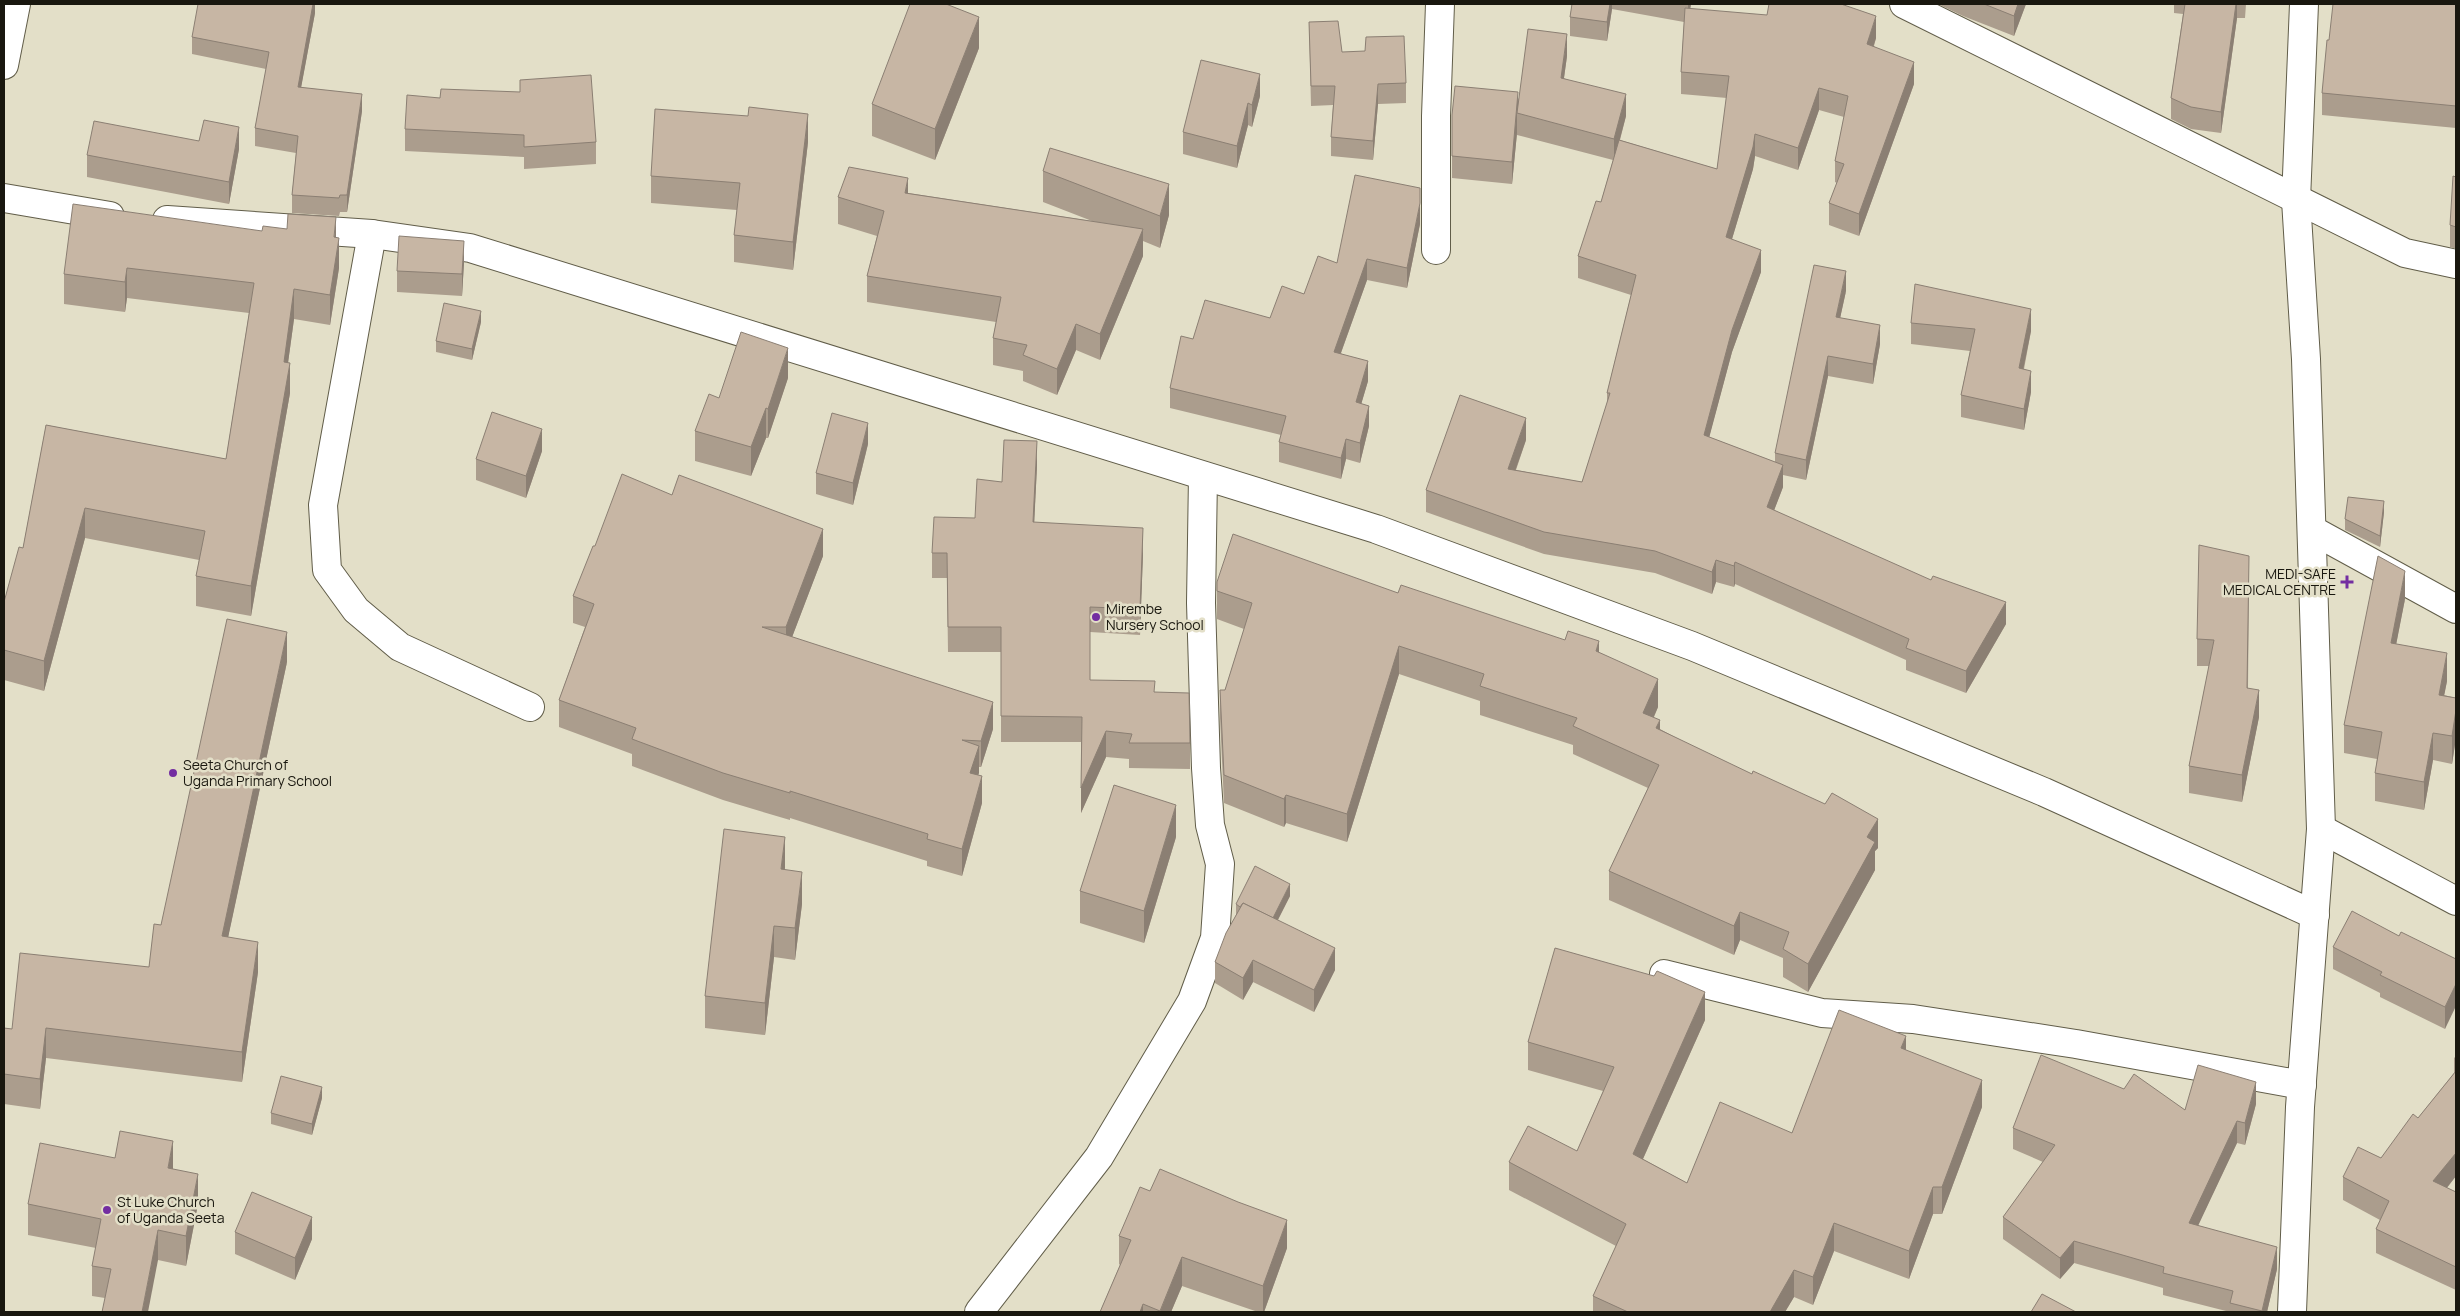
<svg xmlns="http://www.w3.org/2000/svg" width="2460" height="1316" font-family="Manrope,sans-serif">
	<rect width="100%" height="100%" fill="#e3dfc8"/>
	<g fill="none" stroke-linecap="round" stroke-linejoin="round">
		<!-- minor casing -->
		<g stroke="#615d49" stroke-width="30">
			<g id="minor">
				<polyline points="1904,4 2405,253 2456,264"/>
				<polyline points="4,198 110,216"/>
				<polyline points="167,220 372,234 470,248 1376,529 1692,646 2044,792 2315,915"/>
				<polyline points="372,234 323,505 327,570 356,610 400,647 530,707"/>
				<polyline points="1436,250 1436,116 1440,4"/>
				<polyline points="2312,530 2456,609"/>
				<polyline points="2321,829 2456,901"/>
				<polyline points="1664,974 1822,1013 1913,1019 2076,1044 2302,1085"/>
				<polyline points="979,1312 1099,1157 1192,1001 1215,938 1220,864 1210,825 1206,768 1201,603 1203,476"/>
				<polyline points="2292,1312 2300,1107 2321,829 2306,359 2296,200 2304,4"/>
			</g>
		</g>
		<!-- secondary casing -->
		<g stroke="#615d49" stroke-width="30">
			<polyline id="secondary" points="4,65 16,4"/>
		</g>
		<!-- minor -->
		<use href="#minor" stroke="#fff" stroke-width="28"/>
		<!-- secondary -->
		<use href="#secondary" stroke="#fff" stroke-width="28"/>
	</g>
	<!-- wall -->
	<g fill="#ab9d8d">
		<polygon points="315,4 315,13 301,87 362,111 347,212 340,212 339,216 292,213 292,195 296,153 255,146 255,128 266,69 192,54 192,37"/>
		<polygon points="1572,4 1691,4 1690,9 1876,38 1874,46 1914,84 1859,236 1829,225 1829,203 1837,183 1835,182 1835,161 1844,117 1819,110 1798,170 1755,156 1753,169 1732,239 1761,272 1732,352 1709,437 1775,462 1775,453 1846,291 1840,318 1880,344 1873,384 1828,376 1806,480 1783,475 1783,487 1774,510 2006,624 1966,693 1906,670 1906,660 1735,584 1734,587 1716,582 1712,594 1655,573 1544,554 1426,512 1426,490 1526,440 1516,470 1582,482 1607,405 1607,393 1631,295 1578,278 1578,256 1601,202 1613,160 1517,135 1517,133 1512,184 1452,178 1452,115 1518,99 1567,56 1564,78 1626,116 1620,140 1717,169 1727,98 1681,94 1681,72 1684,22 1612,9 1607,41 1570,36 1570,17"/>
		<polygon points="1938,4 2026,4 2014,36 1963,16"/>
		<polygon points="2174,4 2246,4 2245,18 2237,18 2221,133 2191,129 2171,119 2171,98 2183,14 2174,13"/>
		<polygon points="2456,4 2456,128 2322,115 2322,93 2329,40"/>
		<polygon points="1309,22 1342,52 1406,83 1406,103 1378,104 1373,160 1331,156 1331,137 1333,105 1311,106"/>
		<polygon points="979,48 935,160 872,136 872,104"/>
		<polygon points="520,80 596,142 596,164 524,169 524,157 405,151 405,129 440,98 520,92"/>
		<polygon points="1260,96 1252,127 1248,125 1237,168 1183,154 1183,132"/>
		<polygon points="808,142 793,270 734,262 734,235 737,210 651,203 651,176"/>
		<polygon points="239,149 229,204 87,177 87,155"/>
		<polygon points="1043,171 1169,215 1160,248 1143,241 1143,256 1100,360 1076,350 1057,395 1023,381 1023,371 993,365 993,338 996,322 867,302 867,276 877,236 838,224 838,197 908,193 1092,221 1043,202"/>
		<polygon points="2456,177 2456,249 2450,247 2450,225"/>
		<polygon points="1420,224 1407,288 1367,280 1341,353 1368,381 1361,404 1369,426 1360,463 1346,459 1341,479 1279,462 1279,442 1281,435 1170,408 1170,388 1193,339 1270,318 1304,294 1337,263"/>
		<polygon points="262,231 336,237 339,268 330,325 294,319 288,363 290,393 251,616 196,606 196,576 199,560 85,538 44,691 4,680 4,602 23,548 46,425 226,459 249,313 127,298 125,312 64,304 64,274"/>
		<polygon points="464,263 462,296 397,292 397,271"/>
		<polygon points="481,322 472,360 436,352 436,341"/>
		<polygon points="1911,323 2031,331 2024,369 2031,392 2024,430 1961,417 1961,395 1970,351 1911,344"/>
		<polygon points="788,378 768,438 766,438 751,476 695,461 695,431"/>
		<polygon points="868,444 853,505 816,494 816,473"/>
		<polygon points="542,451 526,498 476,480 476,459"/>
		<polygon points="1037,466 1034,523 1143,553 1140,635 1090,632 1090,680 1155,692 1190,743 1190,769 1129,768 1129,759 1106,757 1081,813 1081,742 1001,742 1001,652 948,652 947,578 932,578 932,553 975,518 1002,482"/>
		<polygon points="2384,512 2380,547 2345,530 2345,519"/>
		<polygon points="595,546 823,556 792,637 993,729 981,767 979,767 978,775 982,803 962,876 927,866 927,861 790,818 790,820 723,800 632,766 632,754 559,727 559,700 585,627 573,623 573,596"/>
		<polygon points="1217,582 1398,593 1599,652 1658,707 1654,717 1660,729 1878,848 1875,851 1875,870 1808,992 1783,977 1783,958 1740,940 1734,955 1609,900 1609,871 1648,788 1573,754 1573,745 1480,715 1480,701 1399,674 1347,842 1286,823 1284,827 1224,803 1220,718 1220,690 1225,690 1244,629 1217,619"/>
		<polygon points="2249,582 2248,688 2259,717 2242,802 2189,793 2189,766 2209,666 2197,666 2197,639"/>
		<polygon points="2405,599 2396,644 2447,681 2444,695 2456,698 2456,738 2452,764 2433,760 2424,810 2375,801 2375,773 2377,759 2344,753 2344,725"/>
		<polygon points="287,662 228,937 258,972 242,1082 46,1058 40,1109 4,1104 4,1028 12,1029 149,967 161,925"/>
		<polygon points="1176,837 1144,943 1080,923 1080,891"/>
		<polygon points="784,870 802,904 795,960 774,957 765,1035 705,1028 705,996"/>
		<polygon points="1290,896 1278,920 1335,970 1314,1012 1253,982 1243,1000 1215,983 1215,962 1236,915 1236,904"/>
		<polygon points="2399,936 2456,959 2445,1029 2380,997 2380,993 2333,969 2333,947"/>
		<polygon points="1705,1020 1643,1159 1687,1183 1792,1133 1906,1050 1982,1107 1942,1214 1933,1214 1909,1279 1834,1251 1813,1305 1794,1297 1785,1312 1593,1312 1593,1296 1616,1246 1509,1190 1509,1162 1577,1151 1603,1091 1528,1070 1528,1042"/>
		<polygon points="2456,1056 2456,1176 2447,1188 2456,1192 2456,1290 2376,1253 2376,1229 2380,1220 2343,1200 2343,1177 2381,1158 2418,1118 2454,1073 2454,1058"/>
		<polygon points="2124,1089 2185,1110 2256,1104 2245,1145 2237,1143 2198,1225 2277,1269 2267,1312 2230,1312 2163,1295 2163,1288 2074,1263 2060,1279 2003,1239 2003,1217 2043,1162 2013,1149 2013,1128"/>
		<polygon points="322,1098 312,1135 271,1124 271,1113"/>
		<polygon points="173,1169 198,1204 186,1266 158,1260 105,1298 92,1296 92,1266 96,1248 28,1235 28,1204"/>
		<polygon points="235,1232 312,1239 295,1280 235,1254"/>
		<polygon points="1119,1236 1287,1248 1264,1312 1258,1312 1182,1286 1171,1312 1100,1312 1120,1265 1119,1264"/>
	</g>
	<!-- shaded-wall -->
	<g fill="#8b7f73">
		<polygon points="313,4 315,4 315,13 298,104 298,87"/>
		<polygon points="1610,4 1612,4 1612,9 1607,41 1607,22"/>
		<polygon points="1688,4 1691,4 1688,22"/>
		<polygon points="2018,4 2026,4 2014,36 2014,16"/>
		<polygon points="2236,4 2237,4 2237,18 2221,133 2221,112"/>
		<polygon points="1876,16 1876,38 1867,66 1867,44"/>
		<polygon points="979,17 979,48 935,160 935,129"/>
		<polygon points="1567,34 1567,56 1561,99 1561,78"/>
		<polygon points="1914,62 1914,84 1859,236 1859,214"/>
		<polygon points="1260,74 1260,96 1252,127 1252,105"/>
		<polygon points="1378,84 1378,104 1373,160 1373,141"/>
		<polygon points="1819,88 1819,110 1798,170 1798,148"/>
		<polygon points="1518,92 1518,113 1517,113 1517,133 1512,184 1512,162"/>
		<polygon points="362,94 362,111 347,212 347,195"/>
		<polygon points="1626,94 1626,116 1614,161 1614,139"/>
		<polygon points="1248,103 1248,125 1237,168 1237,146"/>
		<polygon points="808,114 808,142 793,270 793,242"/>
		<polygon points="239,127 239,149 229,204 229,182"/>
		<polygon points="1755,134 1755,156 1753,169 1726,259 1726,237"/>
		<polygon points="908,178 908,204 905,193"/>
		<polygon points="1169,184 1169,215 1160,248 1160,216"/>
		<polygon points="1420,203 1420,224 1407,288 1407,268"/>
		<polygon points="336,217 336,247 334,237"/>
		<polygon points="1143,229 1143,256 1100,360 1100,334"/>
		<polygon points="339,238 339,268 330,325 330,295"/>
		<polygon points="464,241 464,263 462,296 462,274"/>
		<polygon points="1761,250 1761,272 1732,352 1704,457 1704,435 1732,330"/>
		<polygon points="1367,259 1367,280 1334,372 1334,352"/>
		<polygon points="127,268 127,298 125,312 125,282"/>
		<polygon points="1846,271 1846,291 1836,337 1836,317"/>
		<polygon points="294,289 294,319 284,392 284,362"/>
		<polygon points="2031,309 2031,331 2019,390 2019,368"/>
		<polygon points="481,311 481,322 472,360 472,349"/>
		<polygon points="1076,324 1076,350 1057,395 1057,369"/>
		<polygon points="1880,325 1880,344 1873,384 1873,364"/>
		<polygon points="788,348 788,378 768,438 768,409"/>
		<polygon points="1828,356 1828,376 1806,480 1806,460"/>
		<polygon points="1368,361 1368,381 1356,422 1356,402"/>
		<polygon points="290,363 290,393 251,616 251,586"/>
		<polygon points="2031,371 2031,392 2024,430 2024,409"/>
		<polygon points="1369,406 1369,426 1360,463 1360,443"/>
		<polygon points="766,408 766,438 751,476 751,447"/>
		<polygon points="1526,418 1526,440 1508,491 1508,469"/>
		<polygon points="868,423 868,444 853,505 853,483"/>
		<polygon points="542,429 542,451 526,498 526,476"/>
		<polygon points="1346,439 1346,459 1341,479 1341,458"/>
		<polygon points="1037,441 1037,466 1033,548 1033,522"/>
		<polygon points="1783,465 1783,487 1767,529 1767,507"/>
		<polygon points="2384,501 2384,512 2380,547 2380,536"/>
		<polygon points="85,508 85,538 44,691 44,661"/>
		<polygon points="1143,528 1143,553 1140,635 1140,609"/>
		<polygon points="823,529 823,556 786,653 786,627"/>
		<polygon points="1716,560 1716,582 1712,594 1712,572"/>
		<polygon points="1735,562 1735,584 1734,587 1734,566"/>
		<polygon points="2405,571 2405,599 2391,671 2391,643"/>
		<polygon points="2006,602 2006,624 1966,693 1966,671"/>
		<polygon points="287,632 287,662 222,966 222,936"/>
		<polygon points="1599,641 1599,669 1596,651"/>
		<polygon points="1399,646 1399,674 1347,842 1347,814"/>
		<polygon points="2447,653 2447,681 2439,722 2439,695"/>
		<polygon points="1658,679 1658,707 1643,741 1643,713"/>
		<polygon points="2259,690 2259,717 2242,802 2242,775"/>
		<polygon points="993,702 993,729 981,767 981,741"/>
		<polygon points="2456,710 2456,738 2452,764 2452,736"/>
		<polygon points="1660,720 1660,748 1656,728"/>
		<polygon points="1106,731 1106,757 1081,813 1081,788"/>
		<polygon points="2433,733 2433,760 2424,810 2424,782"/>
		<polygon points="979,746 979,773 970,800 970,773"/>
		<polygon points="982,776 982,803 962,876 962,849"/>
		<polygon points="1286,795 1286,823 1284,827 1284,799"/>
		<polygon points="1176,805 1176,837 1144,943 1144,911"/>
		<polygon points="1878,819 1878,848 1875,851 1875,870 1808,992 1808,964 1867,837"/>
		<polygon points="785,837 785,868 781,901 781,869"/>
		<polygon points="802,872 802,904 795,960 795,928"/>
		<polygon points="1290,884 1290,896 1271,933 1271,922"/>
		<polygon points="1740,912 1740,940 1734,955 1734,926"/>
		<polygon points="774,926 774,957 765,1035 765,1003"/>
		<polygon points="258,942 258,972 242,1082 242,1052"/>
		<polygon points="1335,948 1335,970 1314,1012 1314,990"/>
		<polygon points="1253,960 1253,982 1243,1000 1243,978"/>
		<polygon points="2456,984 2456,1006 2445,1029 2445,1007"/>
		<polygon points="1705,992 1705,1020 1633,1181 1633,1154"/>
		<polygon points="46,1028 46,1058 40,1109 40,1079"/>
		<polygon points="1906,1036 1906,1063 1901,1048"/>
		<polygon points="1982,1080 1982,1107 1942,1214 1942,1187"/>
		<polygon points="2256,1082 2256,1104 2245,1145 2245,1123"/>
		<polygon points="322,1087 322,1098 312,1135 312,1124"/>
		<polygon points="2237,1121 2237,1143 2189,1245 2189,1223"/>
		<polygon points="173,1141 173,1172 168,1168"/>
		<polygon points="2456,1153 2456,1176 2433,1205 2433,1181"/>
		<polygon points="198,1174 198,1204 186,1266 186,1236"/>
		<polygon points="1933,1187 1933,1214 1909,1279 1909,1251"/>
		<polygon points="312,1217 312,1239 295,1280 295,1258"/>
		<polygon points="1287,1220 1287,1248 1264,1312 1263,1312 1263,1286"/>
		<polygon points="1834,1223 1834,1251 1813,1305 1813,1277"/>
		<polygon points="158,1230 158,1260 148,1312 142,1312"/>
		<polygon points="2074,1241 2074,1263 2060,1279 2060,1258"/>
		<polygon points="2277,1247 2277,1269 2267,1312 2262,1312"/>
		<polygon points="1182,1257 1182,1286 1171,1312 1160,1312"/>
		<polygon points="1794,1270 1794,1297 1785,1312 1770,1312"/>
		<polygon points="1143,1304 1143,1312 1140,1312"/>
	</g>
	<!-- building -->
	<g fill="#c7b6a4" stroke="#8b7f73">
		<polygon points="198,4 313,4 298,87 362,94 347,195 340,195 339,198 292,195 298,136 255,128 269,52 192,37"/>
		<polygon points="910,4 946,4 979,17 935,129 872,104"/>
		<polygon points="1572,4 1610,4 1607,22 1570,17"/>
		<polygon points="1769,4 1841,4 1876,16 1867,44 1914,62 1859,214 1829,203 1844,164 1835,161 1848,96 1819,88 1798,148 1755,134 1753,147 1726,237 1761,250 1732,330 1704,435 1783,465 1767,507 1931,580 1933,576 2006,602 1966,671 1906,648 1909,639 1735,562 1734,566 1716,560 1712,572 1655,551 1544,532 1426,490 1460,395 1526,418 1508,469 1582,482 1610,393 1607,393 1636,275 1578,256 1596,201 1601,202 1619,140 1717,169 1729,76 1681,72 1685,8 1767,15"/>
		<polygon points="1984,4 2018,4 2014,16"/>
		<polygon points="2185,4 2236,4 2221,112 2191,107 2171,98"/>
		<polygon points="2333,4 2456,4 2456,106 2322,93 2327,40 2329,40"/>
		<polygon points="1338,21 1342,52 1365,51 1366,37 1404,36 1406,83 1378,84 1373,141 1331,137 1335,86 1311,86 1309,22"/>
		<polygon points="1528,29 1567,34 1561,78 1626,94 1614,139 1517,113"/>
		<polygon points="1201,60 1260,74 1252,105 1248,103 1237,146 1183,132"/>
		<polygon points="591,75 596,142 524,147 524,135 405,129 407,95 440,98 441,89 520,92 520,80"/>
		<polygon points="1455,86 1518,92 1512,162 1452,156 1452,115"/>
		<polygon points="749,107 808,114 793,242 734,235 740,183 651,176 655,109 748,116"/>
		<polygon points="204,120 239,127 229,182 87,155 94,121 199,141"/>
		<polygon points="1050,148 1169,184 1160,216 1043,171"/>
		<polygon points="849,167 908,178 905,193 1143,229 1100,334 1076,324 1057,369 1023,355 1027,345 993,338 1001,297 867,276 884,211 838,197"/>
		<polygon points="1355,175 1420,188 1420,203 1407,268 1367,259 1334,352 1368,361 1356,402 1369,406 1360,443 1346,439 1341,458 1279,442 1286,416 1170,388 1181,336 1193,339 1205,300 1270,318 1282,286 1304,294 1318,256 1337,263"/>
		<polygon points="2453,176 2456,177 2456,227 2450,225"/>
		<polygon points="73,204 262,231 263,226 287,229 288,214 336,217 334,237 339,238 330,295 294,289 284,362 290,363 251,586 196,576 205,531 85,508 44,661 4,650 4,602 19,547 23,548 46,425 226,459 254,283 127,268 125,282 64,274"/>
		<polygon points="399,236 464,241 462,274 397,271"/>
		<polygon points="1814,265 1846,271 1836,317 1880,325 1873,364 1828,356 1806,460 1775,453"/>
		<polygon points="1915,284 2031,309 2019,368 2031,371 2024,409 1961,395 1975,329 1911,323"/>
		<polygon points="444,303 481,311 472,349 436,341"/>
		<polygon points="741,332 788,348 768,409 766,408 751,447 695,431 709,394 719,398"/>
		<polygon points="492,412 542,429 526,476 476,459"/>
		<polygon points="832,413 868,423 853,483 816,473"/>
		<polygon points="1004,440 1037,441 1033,522 1143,528 1140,609 1090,607 1090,680 1155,681 1154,692 1189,693 1190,743 1129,743 1132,734 1106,731 1081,788 1082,717 1001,716 1001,627 948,627 947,553 932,553 934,517 975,518 977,479 1002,482"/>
		<polygon points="622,474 672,495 679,475 823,529 786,627 762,627 993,702 981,741 962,740 979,746 970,773 982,776 962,849 927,839 928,834 790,791 790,793 723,773 632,739 636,728 559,700 594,604 573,596 593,546 595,546"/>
		<polygon points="2348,497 2384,501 2380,536 2345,519"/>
		<polygon points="1233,534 1398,593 1401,585 1565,640 1568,631 1599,641 1596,651 1658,679 1643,713 1660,720 1656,728 1752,774 1753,771 1825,804 1832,793 1878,819 1867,837 1875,842 1808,964 1783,949 1789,932 1740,912 1734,926 1609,871 1659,765 1573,726 1577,718 1480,686 1484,674 1399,646 1347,814 1286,795 1284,799 1224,775 1220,690 1225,690 1252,603 1217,591 1217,582"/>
		<polygon points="2199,545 2249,556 2247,688 2259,690 2242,775 2189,766 2214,640 2197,639"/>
		<polygon points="2378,556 2405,571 2391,643 2447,653 2439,695 2456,698 2456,710 2452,736 2433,733 2424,782 2375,773 2382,732 2344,725"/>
		<polygon points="227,619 287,632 222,936 258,942 242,1052 46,1028 40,1079 4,1074 4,1028 12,1029 20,953 149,967 154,924 161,925"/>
		<polygon points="1114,785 1176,805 1144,911 1080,891"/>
		<polygon points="724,829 785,837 781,869 802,872 795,928 774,926 765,1003 705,996"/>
		<polygon points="1255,866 1290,884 1273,918 1243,903 1240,907 1236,904"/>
		<polygon points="1243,903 1335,948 1314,990 1253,960 1243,978 1215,962 1226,933"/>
		<polygon points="2352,911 2399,936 2401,932 2456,959 2456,984 2445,1007 2380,975 2382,972 2333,947"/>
		<polygon points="1555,948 1654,976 1657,971 1705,992 1633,1154 1687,1183 1720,1102 1792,1133 1839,1010 1906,1036 1901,1048 1982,1080 1942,1187 1933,1187 1909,1251 1834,1223 1813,1277 1794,1270 1770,1312 1628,1312 1593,1296 1626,1224 1509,1162 1528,1126 1577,1151 1614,1067 1528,1042"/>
		<polygon points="2041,1055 2124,1089 2134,1074 2185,1110 2198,1065 2256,1082 2245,1123 2237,1121 2189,1223 2277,1247 2262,1311 2230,1303 2233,1291 2163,1273 2164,1267 2074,1241 2060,1258 2003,1217 2055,1145 2013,1128"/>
		<polygon points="2456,1071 2456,1153 2433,1181 2456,1192 2456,1267 2376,1229 2389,1201 2343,1177 2358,1147 2381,1158 2413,1114 2418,1118"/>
		<polygon points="281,1076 322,1087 312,1124 271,1113"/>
		<polygon points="120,1131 173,1141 168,1168 198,1174 186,1236 158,1230 142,1312 102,1312 111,1269 92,1266 101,1219 28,1204 40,1143 115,1158"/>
		<polygon points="1160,1169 1238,1202 1287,1220 1263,1286 1182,1257 1160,1311 1143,1304 1140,1312 1100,1312 1131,1240 1119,1236 1140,1187 1150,1191"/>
		<polygon points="252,1192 312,1217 295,1258 235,1232"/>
		<polygon points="2042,1294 2076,1312 2031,1312"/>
	</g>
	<!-- markers -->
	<g fill="#732da1" stroke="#e3dfc8" stroke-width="2">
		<path d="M2344.5 574.5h5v5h5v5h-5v5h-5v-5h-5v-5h5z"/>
		<circle cx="1096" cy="617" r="5"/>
		<circle cx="173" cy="773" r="5"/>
		<circle cx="107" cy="1210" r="5"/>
	</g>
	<g text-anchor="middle" stroke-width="5" stroke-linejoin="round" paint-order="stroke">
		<!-- poi labels -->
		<g font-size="14" fill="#19170f" stroke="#e3dfc8" text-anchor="start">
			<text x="2336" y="579" text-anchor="end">MEDI-SAFE<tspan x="2336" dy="16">MEDICAL CENTRE</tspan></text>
			<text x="1106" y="614">Mirembe<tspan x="1106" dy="16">Nursery School</tspan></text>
			<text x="183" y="770">Seeta Church of<tspan x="183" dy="16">Uganda Primary School</tspan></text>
			<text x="117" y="1207">St Luke Church<tspan x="117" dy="16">of Uganda Seeta</tspan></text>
		</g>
	</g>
	<!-- border -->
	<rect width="2460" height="1316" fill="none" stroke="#19170f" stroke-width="10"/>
</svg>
